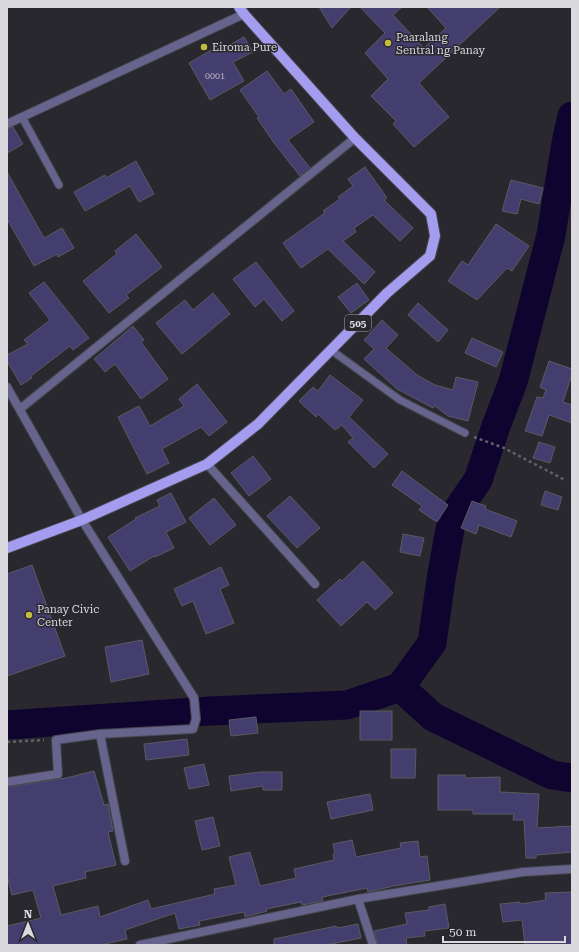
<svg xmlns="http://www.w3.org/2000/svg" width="579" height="952" font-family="'Roboto Serif',serif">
	<rect width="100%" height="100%" fill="#29282f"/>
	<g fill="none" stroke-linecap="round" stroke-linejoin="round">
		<!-- river -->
		<g stroke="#0f042f" stroke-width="29">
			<polyline points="400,687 433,717 552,775 572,778"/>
			<polyline points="7,725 210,711 347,705 400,687 432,643 441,579 452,518 478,480 496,426 513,382 551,235 566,143 572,116"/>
		</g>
	</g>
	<!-- building -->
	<g fill="#443e6f" stroke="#5a5a62">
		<polygon points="319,7 351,7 332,28"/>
		<polygon points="360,7 402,7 393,15 424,48 446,28 427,7 500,7 419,83 449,117 414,147 393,124 396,121 371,96 388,79 365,53 385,33"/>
		<polygon points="244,37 253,52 233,62 244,81 210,100 189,63 213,49 215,53"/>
		<polygon points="267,71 284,94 291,89 314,122 288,140 310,168 300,176 274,143 257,118 259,117 240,90"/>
		<polygon points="13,127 23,144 7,153 7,129"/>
		<polygon points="136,161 154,194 139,202 130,186 85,211 74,192 105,175 106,178"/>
		<polygon points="365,167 387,198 384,200 413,228 400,241 373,215 354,228 356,232 343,241 375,272 364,284 328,249 301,268 283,243 325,213 323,211 340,199 338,197 353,186 348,179"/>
		<polygon points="7,172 44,238 62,228 74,248 58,257 57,254 34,266 7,219"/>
		<polygon points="511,180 543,188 539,204 521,199 517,214 502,211"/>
		<polygon points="496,224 529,246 512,271 507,268 477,300 448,281 462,261 468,265"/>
		<polygon points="136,234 162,267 126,295 129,298 109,313 83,281 117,254 115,251"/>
		<polygon points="256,262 294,311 282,321 264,299 255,307 233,279"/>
		<polygon points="44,282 89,338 73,350 70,346 31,376 32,378 21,385 7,361 7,355 28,344 24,340 50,320 29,293"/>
		<polygon points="357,283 369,300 351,313 338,297"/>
		<polygon points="213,293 230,314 182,354 156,323 185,300 193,310"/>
		<polygon points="418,303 448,330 438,342 408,315"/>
		<polygon points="382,320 398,335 386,348 417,375 435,385 453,390 456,377 478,382 468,421 448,416 435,406 433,408 397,389 364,359 374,349 364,340"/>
		<polygon points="133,326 144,340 141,342 168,379 141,399 115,364 105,372 94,359"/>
		<polygon points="472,338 503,352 496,367 465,353"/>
		<polygon points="549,361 572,369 572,374 563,402 572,405 572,423 549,415 542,436 525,431 537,397 543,398 546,390 540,387"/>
		<polygon points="330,375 363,400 349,417 388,454 374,468 348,442 353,438 342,425 335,430 318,414 316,417 299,401 313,387 318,391"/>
		<polygon points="197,384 227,422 209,436 201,427 162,449 169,463 147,474 118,417 139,406 150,426 184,406 179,399"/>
		<polygon points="539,442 555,447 550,463 533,458"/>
		<polygon points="253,456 271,479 249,496 231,473"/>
		<polygon points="402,471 448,505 437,522 419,510 422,506 392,485"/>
		<polygon points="545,491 562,497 558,510 541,505"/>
		<polygon points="171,493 186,522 166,532 174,548 155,557 154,556 130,571 108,537 136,519 135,518 160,506 157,500"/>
		<polygon points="290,496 320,528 297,548 267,516"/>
		<polygon points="214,498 236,525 210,545 189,518"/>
		<polygon points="472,501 486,506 485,509 517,521 511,537 479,525 476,534 461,528"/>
		<polygon points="403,534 424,538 420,556 400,552"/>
		<polygon points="363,561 393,593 375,610 367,602 341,626 317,600 340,579 342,581"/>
		<polygon points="32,565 65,656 7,676 7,574"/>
		<polygon points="221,567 229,585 220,589 234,623 206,634 193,601 182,606 174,589"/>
		<polygon points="142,640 149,674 111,682 105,647"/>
		<rect x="360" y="711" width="32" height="29"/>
		<polygon points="256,717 258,733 231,736 229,720"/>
		<polygon points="187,739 189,755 146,760 144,744"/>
		<polygon points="391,749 416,749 415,778 391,778"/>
		<polygon points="204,764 209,785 189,789 184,768"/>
		<polygon points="94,771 104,805 108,804 113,831 108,832 116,865 85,872 86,878 53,886 61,915 98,906 100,917 148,900 151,909 215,894 214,889 236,885 229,857 250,852 260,886 296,878 294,869 334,860 333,854 335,853 333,844 352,840 356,857 401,848 400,843 418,841 420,857 427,856 430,880 394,886 368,892 367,888 322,897 323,901 302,905 301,902 266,909 267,911 245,917 244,912 199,921 200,925 179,929 175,913 125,930 127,939 100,945 7,945 7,926 41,918 33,890 12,895 7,875 7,787 59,779 62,778 62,779"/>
		<polygon points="260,772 282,772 282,790 263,790 263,786 231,791 229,776"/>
		<polygon points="438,775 465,775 465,778 500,777 500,792 539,794 537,828 572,826 572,852 536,855 536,858 526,858 524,820 513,820 514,814 473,814 473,810 438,810"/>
		<polygon points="370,794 373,810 331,819 327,802"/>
		<polygon points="213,817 220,846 202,850 195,821"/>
		<polygon points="572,892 572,945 525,945 522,920 503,922 500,904 520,902 520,904 546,900 545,893"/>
		<polygon points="445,904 449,928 424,931 425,936 406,938 407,945 378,945 374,931 407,924 405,913 429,910 429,907"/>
		<polygon points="358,924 361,938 326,945 274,945 274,939 336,926 337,928"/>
	</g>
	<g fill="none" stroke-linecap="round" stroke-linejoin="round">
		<!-- service casing -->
		<g stroke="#45444b" stroke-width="9">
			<g id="service">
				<polyline points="22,117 59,185"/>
				<polyline points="331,350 400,400 465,433"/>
			</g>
		</g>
		<!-- minor casing -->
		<g stroke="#45444b" stroke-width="10">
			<g id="minor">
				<polyline points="7,387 82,520 194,698 196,719 193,729 100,734 56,740 58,774 7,782"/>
				<polyline points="20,409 355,138"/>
				<polyline points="207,464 315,584"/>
				<polyline points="100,734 125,861"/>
				<polyline points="358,899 373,945"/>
			</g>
		</g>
		<!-- tertiary casing -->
		<g stroke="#45444b" stroke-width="10">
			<g id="tertiary">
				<polyline points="7,124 244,14"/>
				<polyline points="140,945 358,899 523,872 572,869"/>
			</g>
		</g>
		<!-- primary casing -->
		<g stroke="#45444b" stroke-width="12">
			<polyline id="primary" points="7,548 82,520 207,464 258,424 387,293 430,256 435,236 431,214 355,138 244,14 239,7"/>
		</g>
		<!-- path -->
		<g stroke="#616167" stroke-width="2.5" stroke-dasharray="3 3" stroke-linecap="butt">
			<polyline points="474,437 504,448 565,480"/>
			<polyline points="7,742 44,740"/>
		</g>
		<!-- service -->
		<use href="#service" stroke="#66638c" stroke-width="7"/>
		<!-- minor -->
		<use href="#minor" stroke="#66638c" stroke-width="8"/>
		<!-- tertiary -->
		<use href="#tertiary" stroke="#66638c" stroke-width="8"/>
		<!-- primary -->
		<use href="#primary" stroke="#a39cef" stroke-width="10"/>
	</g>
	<!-- markers -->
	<g fill="#c2bd3f" stroke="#29282f" stroke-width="1.5">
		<circle cx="388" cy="43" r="4"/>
		<circle cx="204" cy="47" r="4"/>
		<circle cx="29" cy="615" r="4"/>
	</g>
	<g text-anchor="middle" stroke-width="3" stroke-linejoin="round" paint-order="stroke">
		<!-- number labels -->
		<g font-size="9" fill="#b4b2c2">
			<text x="215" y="79">0001</text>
		</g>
		<!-- shield labels -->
		<rect fill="#29282f" stroke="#a4a4aa" stroke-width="1" x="345" y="315" width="26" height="16" rx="3"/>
		<g font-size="10" font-weight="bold" fill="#d9d9de">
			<text x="358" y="327">505</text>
		</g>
		<!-- poi labels -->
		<g font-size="11" fill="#d9d9de" stroke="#29282f" text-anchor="start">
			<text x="396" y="41">Paaralang<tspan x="396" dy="13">Sentral ng Panay</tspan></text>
			<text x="212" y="51">Eiroma Pure</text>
			<text x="37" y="613">Panay Civic<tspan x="37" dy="13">Center</tspan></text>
		</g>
	</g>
	<!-- border -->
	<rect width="579" height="952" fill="none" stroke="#d9d9de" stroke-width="16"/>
	<!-- north arrow -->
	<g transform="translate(28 924)" stroke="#29282f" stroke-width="3" paint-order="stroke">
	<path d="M0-3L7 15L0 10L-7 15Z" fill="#d9d9de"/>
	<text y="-6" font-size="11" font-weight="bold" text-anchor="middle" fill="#d9d9de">N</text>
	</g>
	<!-- scale -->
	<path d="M443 936v6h122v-6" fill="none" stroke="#d9d9de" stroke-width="2"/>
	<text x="449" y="936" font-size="12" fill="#d9d9de" stroke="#29282f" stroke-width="3" paint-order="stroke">50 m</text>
</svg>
